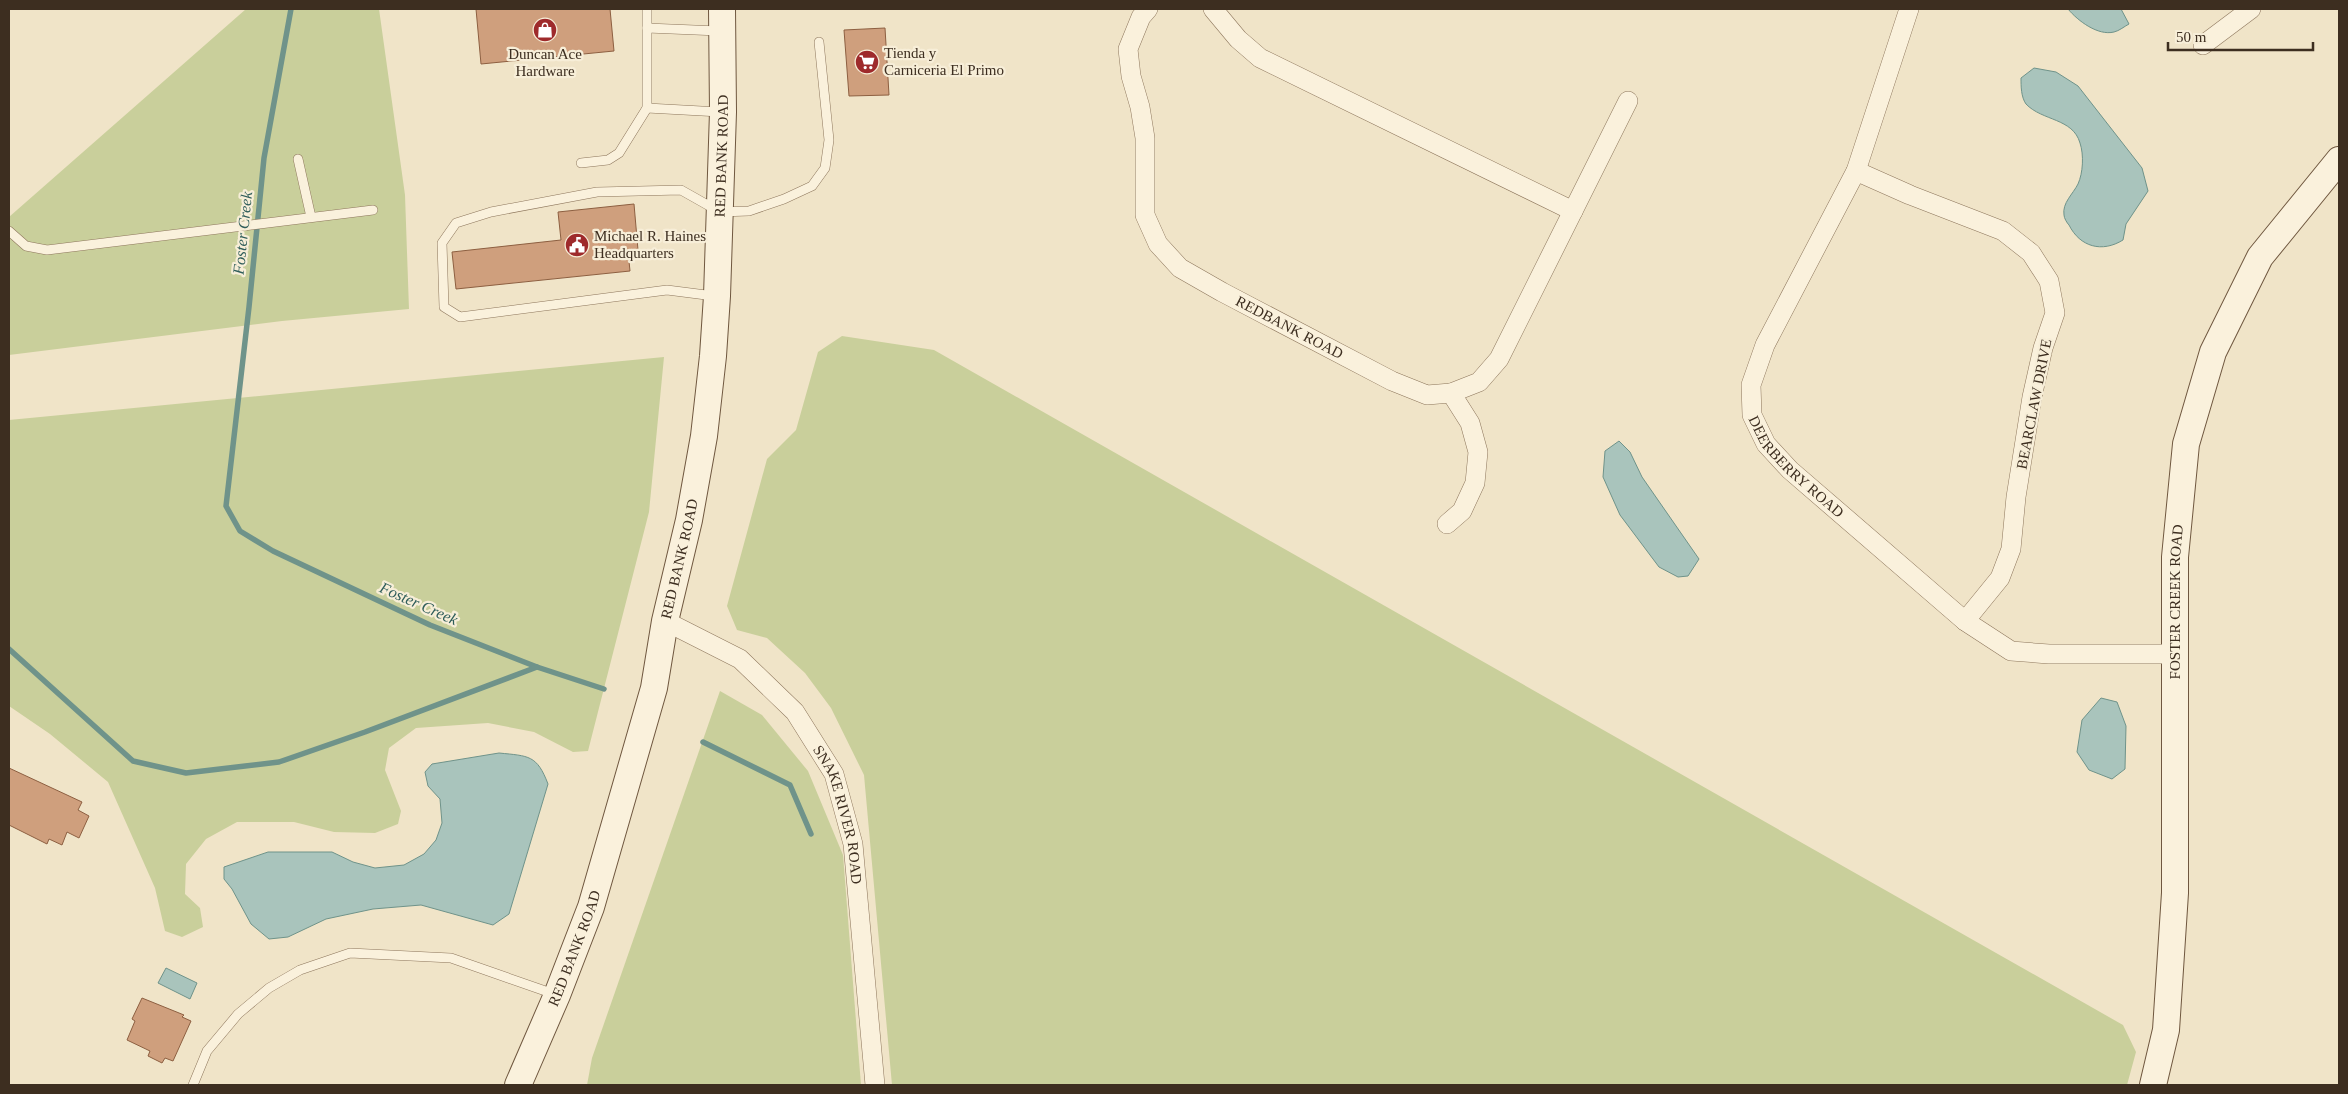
<svg xmlns="http://www.w3.org/2000/svg" width="2348" height="1094" font-family="Georgia,serif">
	<rect width="100%" height="100%" fill="#f0e4c8"/>
	<!-- green -->
	<g fill="#c9cf9b">
		<polygon points="246,9 379,9 405,195 409,309 282,321 9,355 9,217"/>
		<polygon points="842,336 934,350 2123,1025 2136,1052 2127,1085 892,1085 864,775 831,708 805,673 767,638 737,630 727,606 767,459 796,430 818,352"/>
		<polygon points="664,357 649,512 588,751 573,752 534,732 488,723 416,728 389,748 385,770 401,811 398,824 375,833 334,832 294,822 237,822 206,839 186,864 185,894 200,908 203,927 182,937 165,931 155,888 108,782 50,734 9,706 9,420"/>
		<polygon points="720,691 762,715 808,771 843,855 861,1085 587,1085 592,1058"/>
	</g>
	<!-- water -->
	<g fill="#a9c4bc" stroke="#6f938a">
		<path d="M2068,9H2121L2129,24C2125,26 2119,31 2114,32C2098,36 2078,21 2068,9Z"/>
		<path d="M2034,68L2056,72L2078,86L2142,168L2148,191L2126,224L2123,240C2102,253 2080,247 2069,225C2067,223 2064,218 2064,215C2062,203 2073,194 2078,184C2083,173 2084,155 2080,143C2073,118 2042,121 2026,104C2021,97 2021,86 2021,78Z"/>
		<polygon points="1619,441 1630,452 1642,477 1699,559 1688,576 1678,577 1659,567 1620,515 1603,477 1605,451"/>
		<polygon points="2101,698 2117,702 2126,726 2125,769 2112,779 2089,770 2077,752 2082,720"/>
		<path d="M499,753C529,756 537,755 548,784L509,914L493,925L421,905L373,909L326,919L288,937L269,939L251,924L232,889L224,879V867L268,852H332L353,862L375,868L404,865L424,854L436,840L442,823L440,799L428,786L425,772L432,764Z"/>
		<polygon points="166,968 197,983 190,999 158,983"/>
	</g>
	<g fill="none" stroke-linecap="round" stroke-linejoin="round">
		<!-- stream -->
		<g stroke="#6f938a" stroke-width="5.5">
			<polyline points="291,9 264,158 249,307 226,506 240,531 273,551 430,625 537,667 604,689"/>
			<polyline points="9,649 133,761 186,773 279,762 365,732 537,667"/>
			<polyline points="703,742 790,785 811,834"/>
		</g>
	</g>
	<!-- building -->
	<g fill="#cf9f7d" stroke="#8d5f41">
		<polygon points="476,9 610,9 614,51 481,64"/>
		<polygon points="885,28 889,95 849,96 844,30"/>
		<polygon points="634,204 638,250 628,251 630,271 456,289 452,252 561,240 558,212"/>
		<polygon points="9,768 82,802 78,810 89,816 79,838 67,832 62,845 49,839 47,844 9,825"/>
		<polygon points="142,998 184,1015 182,1017 191,1021 173,1061 165,1058 162,1063 148,1056 150,1051 127,1040 135,1021 132,1019"/>
	</g>
	<g fill="none" stroke-linecap="round" stroke-linejoin="round">
		<!-- lane casing -->
		<g stroke="#8d765c" stroke-width="10">
			<g id="lane">
				<polyline points="647,28 719,31"/>
				<polyline points="647,108 720,112"/>
				<polyline points="298,159 311,217"/>
				<polyline points="581,163 608,160 619,153 647,108 647,9"/>
				<polyline points="9,231 26,246 47,250 373,210"/>
				<polyline points="714,296 667,290 460,317 444,307 442,243 456,223 491,212 597,192 681,190 720,212 749,211 784,199 812,186 825,168 829,140 819,42"/>
				<polyline points="193,1085 207,1051 238,1014 269,988 300,970 350,953 451,958 554,994"/>
			</g>
		</g>
		<!-- street casing -->
		<g stroke="#8d765c" stroke-width="20">
			<g id="street">
				<path id="s1" d="M1148,9L1141,17L1128,49L1131,76L1140,107L1145,138V215L1158,244L1180,268L1222,292L1392,381L1427,395L1451,393L1479,382L1499,359L1628,101"/>
				<polyline points="1213,9 1238,39 1260,58 1573,211"/>
				<path id="s2" d="M1909,9L1856,171L1765,345L1751,385L1752,415L1766,444L1790,470L1965,621L2011,651L2049,654H2174"/>
				<polyline points="2203,45 2251,9"/>
				<polyline points="1856,171 1910,195 2003,231 2031,253 2049,281 2055,313 2043,348 2032,397 2016,497 2011,549 2000,578 1965,621"/>
				<polyline points="1447,524 1462,511 1475,483 1478,452 1470,423 1451,393"/>
				<path id="s3" d="M665,621L740,659L795,712L834,774L853,844L875,1085"/>
			</g>
		</g>
		<!-- secondary casing -->
		<g stroke="#6f573f" stroke-width="28">
			<g id="secondary">
				<path id="s4" d="M518,1085L557,995L591,907L654,688L665,621L689,520L704,436L713,356L717,296L723,112L722,9"/>
				<path id="s5" d="M2153,1085L2166,1030L2175,893V557L2186,444L2213,352L2260,257L2339,160"/>
			</g>
		</g>
		<!-- lane -->
		<use href="#lane" stroke="#faf1dc" stroke-width="9"/>
		<!-- street -->
		<use href="#street" stroke="#faf1dc" stroke-width="19"/>
		<!-- secondary -->
		<use href="#secondary" stroke="#faf1dc" stroke-width="26"/>
	</g>
	<!-- icons -->
	<defs>
		<g id="shop-disc" transform="scale(1.25)"><circle r="9.5" fill="#9e2a2b" stroke="#f7eed8"/><path d="M-5-2.5h2.3a2.7 3.5 0 0 1 5.4 0H5L5.5 6h-11ZM-1.5-2.5h3a1.5 2.3 0 0 0-3 0Z" fill="#fff"/></g>
		<g id="supermarket-disc" transform="scale(1.25)"><circle r="9.5" fill="#9e2a2b" stroke="#f7eed8"/><path d="M-6-5.5h2.5l.6 2H6L4.5 2H-2.5L-4.4-4H-6ZM-1.5 3.2a1.3 1.3 0 1 0 .1 0ZM3 3.2a1.3 1.3 0 1 0 .1 0Z" fill="#fff"/></g>
		<g id="civic-disc" transform="scale(1.25)"><circle r="9.5" fill="#9e2a2b" stroke="#f7eed8"/><path d="M-.6-6.5H3V-4.5H.6V-3L4-1V1h2V6H-6V1h2V-1L-.6-3ZM-1.2 2.5V6h2.4V2.5Z" fill="#fff"/></g>
	</defs>
	<g fill-rule="evenodd">
		<use href="#shop-disc" x="545" y="30"/>
		<use href="#supermarket-disc" x="867" y="62"/>
		<use href="#civic-disc" x="577" y="245"/>
	</g>
	<g text-anchor="middle" stroke-width="4.5" stroke-linejoin="round" paint-order="stroke">
		<!-- poi labels -->
		<g font-size="15" fill="#3d2e20" stroke="#f7eed8" text-anchor="start">
			<text x="884" y="58">Tienda y<tspan x="884" dy="17">Carniceria El Primo</tspan></text>
			<text x="545" y="59" text-anchor="middle">Duncan Ace<tspan x="545" dy="17">Hardware</tspan></text>
			<text x="594" y="241">Michael R. Haines<tspan x="594" dy="17">Headquarters</tspan></text>
		</g>
		<!-- street labels -->
		<g font-size="15" fill="#3d2e20" stroke="#f7eed8">
			<text dy="5" stroke="none"><textPath href="#s4" startOffset="958">RED BANK ROAD</textPath></text>
			<text dy="5" stroke="none"><textPath href="#s1" startOffset="402">REDBANK ROAD</textPath></text>
			<text transform="translate(2034 404) rotate(-79)" y="5">BEARCLAW DRIVE</text>
			<text dy="5" stroke="none"><textPath href="#s2" startOffset="508">DEERBERRY ROAD</textPath></text>
			<text dy="5" stroke="none"><textPath href="#s4" startOffset="552">RED BANK ROAD</textPath></text>
			<text dy="5" stroke="none"><textPath href="#s5" startOffset="485">FOSTER CREEK ROAD</textPath></text>
			<text dy="5" stroke="none"><textPath href="#s3" startOffset="274">SNAKE RIVER ROAD</textPath></text>
			<text dy="5" stroke="none"><textPath href="#s4" startOffset="148">RED BANK ROAD</textPath></text>
		</g>
		<!-- water labels -->
		<g font-size="16" font-style="italic" fill="#2f5d5a" stroke="#f7eed8">
			<text transform="translate(242 233) rotate(-84)" y="6">Foster Creek</text>
			<text transform="translate(419 603) rotate(24)" y="6">Foster Creek</text>
		</g>
	</g>
	<!-- border -->
	<rect width="2348" height="1094" fill="none" stroke="#3d2e20" stroke-width="20"/>
	<!-- scale -->
	<path d="M2168 42v8h145v-8" fill="none" stroke="#3d2e20" stroke-width="2.5"/>
	<text x="2176" y="42" font-size="15" fill="#3d2e20" stroke="#f7eed8" stroke-width="4" paint-order="stroke">50 m</text>
</svg>
